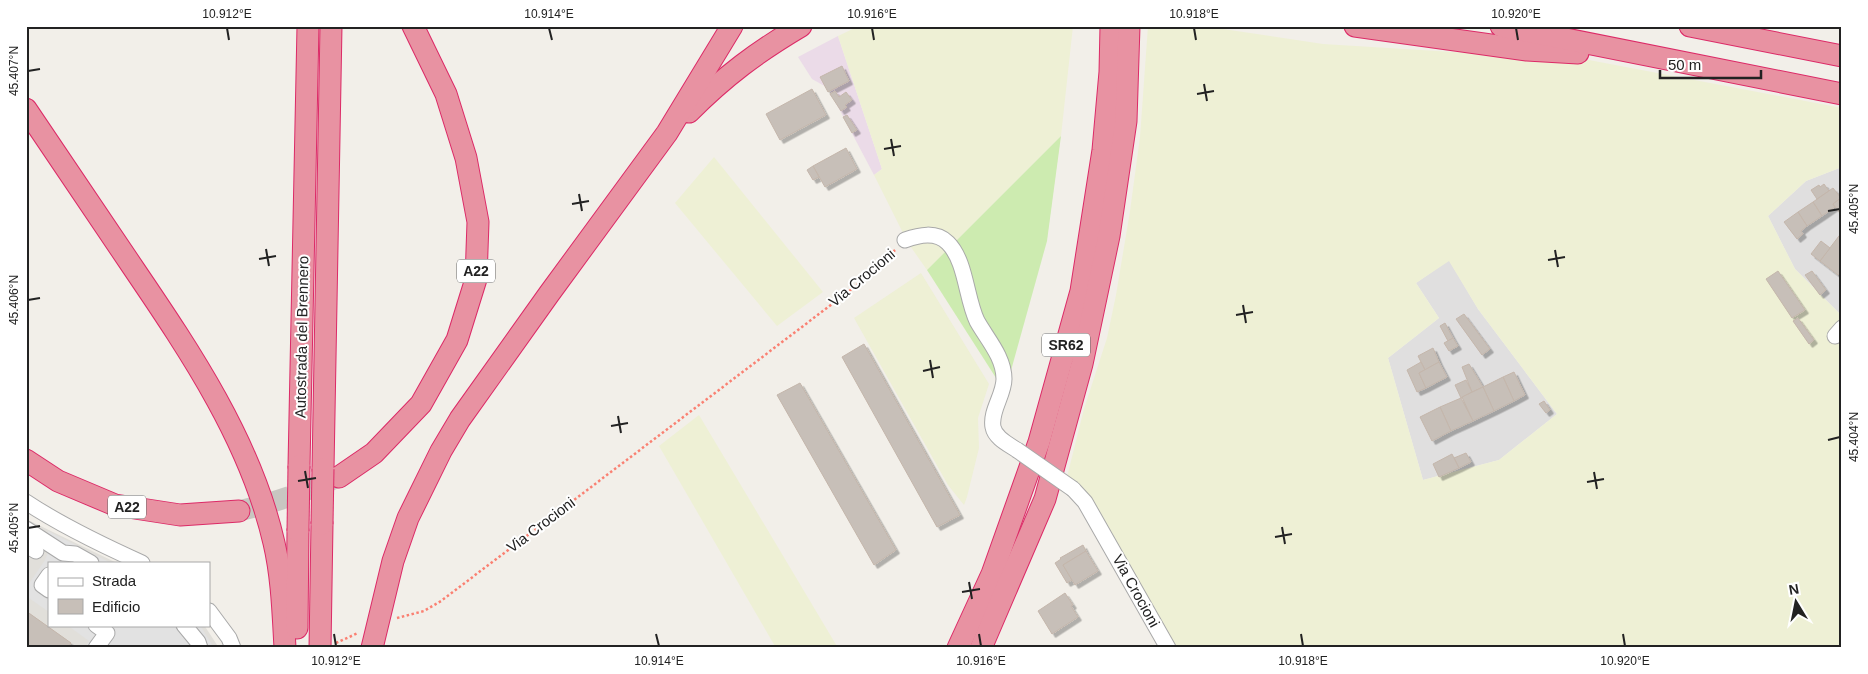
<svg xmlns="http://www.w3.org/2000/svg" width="1868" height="674" font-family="Arial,sans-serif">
	<defs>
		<filter id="shadow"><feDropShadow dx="3.5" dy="3.5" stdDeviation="0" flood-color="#0004"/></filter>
	</defs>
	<rect width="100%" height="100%" fill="#f2efe9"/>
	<!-- residential -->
	<g fill="#e0dfdf">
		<polygon points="1842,167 1842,316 1795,269 1768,216 1806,181"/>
		<polygon points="1449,260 1478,309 1557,414 1499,460 1423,480 1388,358 1439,318 1416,283"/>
	</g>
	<!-- industrial -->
	<polygon fill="#ebdbe8" points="838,36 882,169 874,175 828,88 812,79 798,57"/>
	<!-- airport -->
	<polygon fill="#e1dfda" points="26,519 117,563 49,563 49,625 204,625 219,648 26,648"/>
	<!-- farmland -->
	<g fill="#eef0d5" fill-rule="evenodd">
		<polygon points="859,26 1073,26 1061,136 927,270 908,243 874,175 882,169 838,36"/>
		<path d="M1148,26H1203L1323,44L1486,54L1552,53L1842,108V167L1806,181L1768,216L1795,269L1842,316V648H1161L1066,481L1084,409L1107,338L1116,295L1130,211L1140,137ZM1449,261L1478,309L1557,414L1499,460L1423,480L1388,358L1439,318L1416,283Z"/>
		<polygon points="714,157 823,292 777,326 675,203"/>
		<polygon points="921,273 989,384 978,418 979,448 967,497 964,505 948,485 854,318"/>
		<polygon points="699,415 838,648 776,648 659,446"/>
	</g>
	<!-- grass -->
	<polygon fill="#cdebb0" points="1061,136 1047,241 1005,392 927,270"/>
	<!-- parking -->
	<g fill="#e2e2e2">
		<polygon points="48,531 111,563 49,563 49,612 26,596 26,588 45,560 49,549"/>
		<polygon points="67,625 200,625 214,648 85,648 89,641"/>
	</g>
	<!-- building -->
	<g fill="#c7bfb8" stroke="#c4b6ab" filter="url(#shadow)">
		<polygon points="842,66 849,81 828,92 820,77"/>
		<polygon points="812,89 826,115 780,140 766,114"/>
		<polygon points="835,91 839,97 846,92 852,100 845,105 847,107 841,111 830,94"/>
		<polygon points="847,115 857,130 852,133 843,117"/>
		<polygon points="846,148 857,169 825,187 813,166"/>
		<polygon points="813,166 819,177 813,180 807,170"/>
		<polygon points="1824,184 1829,191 1817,199 1811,190 1819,185 1820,187"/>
		<polygon points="1833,188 1841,198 1833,204 1835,207 1822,216 1813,202"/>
		<polygon points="1842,197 1842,216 1833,204"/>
		<polygon points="1813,202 1822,216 1807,226 1798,212"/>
		<polygon points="1798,212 1807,226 1801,231 1803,234 1797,239 1784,222"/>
		<polygon points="1842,232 1842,271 1838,275 1820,261"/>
		<polygon points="1821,241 1830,248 1820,261 1811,254"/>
		<polygon points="1778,271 1805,310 1792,318 1766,279"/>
		<polygon points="1812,271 1826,290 1820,295 1805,275"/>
		<polygon points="1464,314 1490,349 1482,355 1456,319"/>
		<polygon points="1798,318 1814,340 1809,344 1793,321"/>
		<polygon points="1445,323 1453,338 1448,341 1440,326"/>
		<polygon points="1453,338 1458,346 1449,351 1444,343"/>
		<polygon points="864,344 960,515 937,527 842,357"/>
		<polygon points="1433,348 1439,362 1425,370 1418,356"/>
		<polygon points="1421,362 1425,370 1419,373 1426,388 1417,392 1407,370"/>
		<polygon points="1439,362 1447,377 1426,388 1419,373"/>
		<polygon points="1469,364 1483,387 1472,392 1462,367"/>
		<polygon points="1514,372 1525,395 1514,401 1503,377"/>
		<polygon points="1503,377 1514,401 1494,411 1483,387"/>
		<polygon points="1466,380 1472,392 1461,398 1455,385"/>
		<polygon points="800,383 896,550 874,565 777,395"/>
		<polygon points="1483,387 1494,411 1473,421 1462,397"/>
		<polygon points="1461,398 1473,421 1451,431 1440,407"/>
		<polygon points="1544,401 1550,410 1546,413 1539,404"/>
		<polygon points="1440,407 1451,431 1432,441 1420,417"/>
		<polygon points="1466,453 1471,462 1459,468 1454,458"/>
		<polygon points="1452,454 1459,468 1439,477 1433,464"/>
		<polygon points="1083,545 1086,551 1063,565 1072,580 1067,583 1055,563 1061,559 1060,558"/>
		<polygon points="1086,551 1098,571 1075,585 1063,565"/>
		<polygon points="1065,593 1073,605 1071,606 1078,617 1052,634 1038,611"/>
		<polygon points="26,611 71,643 68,648 31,648 26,645"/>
	</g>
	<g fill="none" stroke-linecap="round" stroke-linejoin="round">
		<!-- highway-tunnel -->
		<path stroke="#c8c6c1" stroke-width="21" stroke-dasharray="21 11" stroke-linecap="butt" d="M239,511C276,502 303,493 338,477"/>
		<!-- minor casing -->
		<g stroke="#a9a9a9" stroke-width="17">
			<g id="minor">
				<path d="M905,240C919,235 936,231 948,243C966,261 966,298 977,321C987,339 1004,357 1004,379C1004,395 990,411 993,427C995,438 1008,444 1017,450"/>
				<polyline points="1835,336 1842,328"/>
				<polyline points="1073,489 1085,502 1168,648"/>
				<path d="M26,502C62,526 102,545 142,563"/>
				<polyline points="26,529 63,553 75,554 91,563"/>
				<polyline points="26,545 36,551"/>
				<polyline points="49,575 42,585 49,590"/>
				<polyline points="209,611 229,638 233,648"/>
				<polyline points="184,625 198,642 200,648"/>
				<polyline points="96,648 107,633 96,625"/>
			</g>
		</g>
		<!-- highway casing -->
		<g stroke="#dc2a67" stroke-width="23">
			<g id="highway">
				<polyline points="1355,26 1527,50 1578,53"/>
				<polyline points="1501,26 1842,94"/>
				<polyline points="1690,26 1842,56"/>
				<path d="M26,109C62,162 98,215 134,269C191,353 251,442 274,543C282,577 283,613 285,648"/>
				<path d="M689,112C725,76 757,52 801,26"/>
				<polyline points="26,460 58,481 115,505 180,515 239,511"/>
				<polyline points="299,466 308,26"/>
				<polyline points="323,469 331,26"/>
				<polyline points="339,477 374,453 421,404 457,340 476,279 478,222 466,158 446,94 413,26"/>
				<polyline points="297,628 298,531"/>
				<polyline points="320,648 322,524"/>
				<polyline points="372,648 393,561 408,518 441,451 460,419 549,294 667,133 732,26"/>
				<polyline points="958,648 992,574 1039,442 1081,291 1103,150 1110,72 1111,26"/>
				<polyline points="981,648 1045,499 1082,364 1109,236 1126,121 1129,26"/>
			</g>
		</g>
		<!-- path -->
		<g stroke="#fa8072" stroke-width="2.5" stroke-dasharray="2.5 2.5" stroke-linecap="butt">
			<polyline points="397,618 424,611 441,601 869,276 895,250"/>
			<polyline points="336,643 358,633"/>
		</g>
		<!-- minor -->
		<use href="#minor" stroke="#fff" stroke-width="15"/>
		<!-- highway -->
		<use href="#highway" stroke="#e892a2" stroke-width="21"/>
		<!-- minor-bridge casing -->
		<g stroke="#a9a9a9" stroke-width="17" stroke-linecap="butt">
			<polyline id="minor-bridge" points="1017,450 1073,489"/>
		</g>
		<!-- highway-bridge casing -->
		<g stroke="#dc2a67" stroke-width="23" stroke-linecap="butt">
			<g id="highway-bridge">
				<polyline points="322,524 323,469"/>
				<polyline points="298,531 299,466"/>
			</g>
		</g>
		<!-- minor-bridge -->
		<use href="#minor-bridge" stroke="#fff" stroke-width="15"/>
		<!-- highway-bridge -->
		<use href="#highway-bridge" stroke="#e892a2" stroke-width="21"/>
	</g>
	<!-- ticks -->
	<path fill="none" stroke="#222" stroke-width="2" d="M227,28L229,40M549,28L552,40M872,28L874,40M1194,28L1196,40M1516,28L1518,40M28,71L40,69M1204,84L1207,101M1197,94L1214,91M891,139L894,156M884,149L901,146M579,194L582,211M572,204L589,201M1828,211L1840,209M266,249L269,266M1555,250L1558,267M259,259L276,256M1548,260L1565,257M28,300L40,298M1243,305L1246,323M1236,315L1253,312M930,360L933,378M923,371L940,367M618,416L621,433M611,426L628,423M1828,440L1840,437M305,471L308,488M1594,472L1597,489M298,481L316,478M1587,482L1604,479M1282,527L1285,544M28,528L40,526M1275,537L1292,534M969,582L972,599M962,592L980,589M334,634L336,646M656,634L659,646M979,634L981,646M1301,634L1303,646M1623,634L1625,646"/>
	<g text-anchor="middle" stroke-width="4" stroke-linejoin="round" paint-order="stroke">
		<!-- shield labels -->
		<g fill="#fff" stroke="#646464" stroke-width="1">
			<rect x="457" y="259.5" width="38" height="23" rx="4"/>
			<rect x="1042" y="333.5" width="48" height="23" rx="4"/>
			<rect x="108" y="495.5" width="38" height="23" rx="4"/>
		</g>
		<g font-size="14" font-weight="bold" fill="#222">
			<text x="476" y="276">A22</text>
			<text x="1066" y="350">SR62</text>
			<text x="127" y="512">A22</text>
		</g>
		<!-- street labels -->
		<g font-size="15" fill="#222" stroke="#fff">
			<text transform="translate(862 278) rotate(-40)" y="5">Via Crocioni</text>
			<text transform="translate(302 337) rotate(-89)" y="5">Autostrada del Brennero</text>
			<text transform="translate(541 525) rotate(-37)" y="5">Via Crocioni</text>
			<text transform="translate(1136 591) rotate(61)" y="5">Via Crocioni</text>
		</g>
	</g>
	<!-- border -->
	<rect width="1868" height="674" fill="none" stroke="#ffffff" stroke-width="55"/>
	<!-- legend -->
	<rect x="48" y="562" width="162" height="65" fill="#ffffff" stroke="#a7a7a7"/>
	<rect x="58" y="578" width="25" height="8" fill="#ffffff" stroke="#a7a7a7"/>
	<text x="92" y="586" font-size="15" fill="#222222">Strada</text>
	<rect x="58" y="599" width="25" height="15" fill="#c7bfb8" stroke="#a7a7a7"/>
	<text x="92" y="612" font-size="15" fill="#222222">Edificio</text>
	<!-- north arrow -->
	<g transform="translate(1796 602) rotate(350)" stroke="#ffffff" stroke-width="4" paint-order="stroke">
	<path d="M0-4L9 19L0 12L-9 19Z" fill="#222222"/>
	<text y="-8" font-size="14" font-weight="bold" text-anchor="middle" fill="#222222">N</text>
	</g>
	<!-- scale -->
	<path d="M1660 70v8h101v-8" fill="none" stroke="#222222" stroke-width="2.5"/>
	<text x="1668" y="70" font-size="15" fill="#222222" stroke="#ffffff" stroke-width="4" paint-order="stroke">50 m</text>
	<rect x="28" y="28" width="1812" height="618" fill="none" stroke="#222" stroke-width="2"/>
	<g font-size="12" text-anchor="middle" fill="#222">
		<text x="227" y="18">10.912°E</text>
		<text x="549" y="18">10.914°E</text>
		<text x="872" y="18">10.916°E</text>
		<text x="1194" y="18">10.918°E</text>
		<text x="1516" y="18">10.920°E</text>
		<text transform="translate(14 71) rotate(-90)" y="4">45.407°N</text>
		<text transform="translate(1854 209) rotate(-90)" y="4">45.405°N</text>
		<text transform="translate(14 300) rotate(-90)" y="4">45.406°N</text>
		<text transform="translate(1854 437) rotate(-90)" y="4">45.404°N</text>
		<text transform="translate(14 528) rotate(-90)" y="4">45.405°N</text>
		<text x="336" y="665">10.912°E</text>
		<text x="659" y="665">10.914°E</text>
		<text x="981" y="665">10.916°E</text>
		<text x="1303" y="665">10.918°E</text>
		<text x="1625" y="665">10.920°E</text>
	</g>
</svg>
